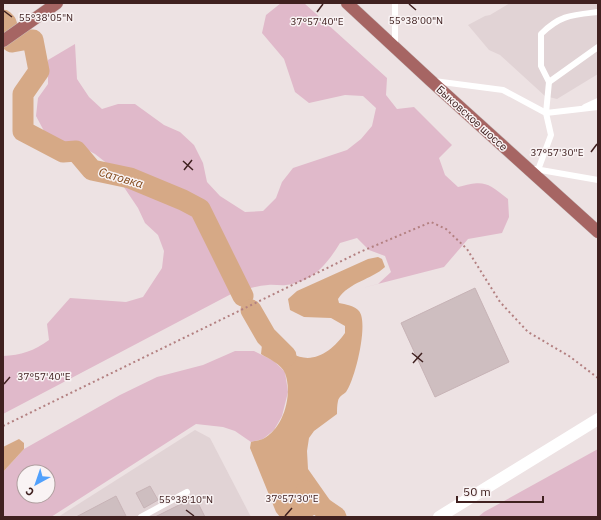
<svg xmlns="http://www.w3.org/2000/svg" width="601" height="520" font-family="'IBM Plex Sans',sans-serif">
	<rect width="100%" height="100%" fill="#ede2e3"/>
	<!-- built -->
	<g fill="#e1d3d5">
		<polygon points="510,3 598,3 598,74 557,99 545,96 500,55 489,50 468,25 485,16 490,15"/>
		<polygon points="195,430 210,438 251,517 58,517"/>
	</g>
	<!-- green -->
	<g fill="#e0b9ca" fill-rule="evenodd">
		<path d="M281,3H304L387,78L386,95L397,109L414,107L452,145L439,158L445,175L458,187C484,180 487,182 508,199L509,217L502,233L468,239L444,267L362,288L378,284L391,272L385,256L369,250L357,238L340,243C327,264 313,282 286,285C280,286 274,284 268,285C257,286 245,289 235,292L3,414V356C21,355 34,351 49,340L47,324L70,298L126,302L143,297L162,268L164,251L158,235L145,223L138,208L109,165L95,154L80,146L58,142L44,131L36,116L38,98L48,84V60L75,44L77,79L89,97L102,109L118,104H135L164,125L180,132L194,145L203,163L207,182L220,196L245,212L263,211L276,198L282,182L293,168L347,150L361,139L372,126L376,108L363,96L345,95L309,103L295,92L284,59L262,33L266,15Z"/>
		<path d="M235,351H254L274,361L285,372L288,392L282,416L274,430L263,439L251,442L235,431L223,427L196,424L51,517H3V472L24,449L120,395L157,377L203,365ZM24,472H48V496H24Z"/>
		<polygon points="598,449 598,517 478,517 484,512"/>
	</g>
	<!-- water -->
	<g fill="#d6a986">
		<path d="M378,257L382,259L385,267C371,280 349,282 338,299L339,303C345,304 355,306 359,311C369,323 355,380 346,392C343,395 339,396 338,401C337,405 337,410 337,414L314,431L309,438L307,451L308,469L334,506L333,510L317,513L311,517H280L276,512L250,448L251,442C255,441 260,440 263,439C284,428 293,394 285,373C281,364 269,359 261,354L262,345L266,336C279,339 281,347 291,353C313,366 332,351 345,333V326L331,318L304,317L290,310L288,299L297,291L368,259Z"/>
		<polygon points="19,439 24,443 24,449 3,472 3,447"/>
	</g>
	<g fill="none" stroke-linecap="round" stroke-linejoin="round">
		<!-- river -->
		<g stroke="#d6a986" stroke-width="21">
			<polyline points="3,20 6,23 12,42 23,40 33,40 39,71 23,94 23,131 63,152 76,151 92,170 130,178 183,200 200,209 243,296"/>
			<polyline points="251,310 266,336 286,356"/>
			<polyline points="306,491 317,504 336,517"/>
		</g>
	</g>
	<!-- building -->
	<g fill="#cebec0" stroke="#c7b3b6">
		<polygon points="475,288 509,362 435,397 401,323"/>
		<polygon points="150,486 158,500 144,508 136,493"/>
		<polygon points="116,496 126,516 76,517"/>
		<polygon points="195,497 205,517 155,517"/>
	</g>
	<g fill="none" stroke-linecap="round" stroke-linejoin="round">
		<!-- primary casing -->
		<g stroke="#cac1c1" stroke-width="13">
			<g id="primary">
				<polyline points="347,3 430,80 598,232"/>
				<polyline points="3,41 57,3"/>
			</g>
		</g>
		<!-- path -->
		<polyline stroke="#b38081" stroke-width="2" stroke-dasharray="2 3" stroke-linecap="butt" points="3,426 360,252 431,222 446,229 467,249 500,302 528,332 569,356 598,378"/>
		<!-- lane -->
		<g stroke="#fff" stroke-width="6">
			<path d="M598,12C572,15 560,15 541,34V66L549,82L546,113L598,107"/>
			<polyline points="395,47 395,3"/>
			<polyline points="434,81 503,90 546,113 551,135 538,170"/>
			<polyline points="549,82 598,47"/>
			<polyline points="585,107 598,101"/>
			<polyline points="535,169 598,180"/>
			<polyline points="141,517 187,492"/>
		</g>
		<!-- street -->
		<polyline stroke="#fff" stroke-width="12" points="439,517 598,419"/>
		<!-- primary -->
		<use href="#primary" stroke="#a66563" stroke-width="12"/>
	</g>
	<!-- ticks -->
	<path fill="none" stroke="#402120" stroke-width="1.5" d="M409,4L416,10M4,11L12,17M317,12L323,4M591,152L597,144M183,161L193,170M184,170L192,160M412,353L423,362M413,363L422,353M4,384L10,377M186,510L194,516M285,516L292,508"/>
	<g text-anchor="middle" stroke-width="3" stroke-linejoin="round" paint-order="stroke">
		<!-- street labels -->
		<g font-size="11" fill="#402120" stroke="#f9f3f4">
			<text transform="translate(472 118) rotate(42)" y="4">Быковское шоссе</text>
		</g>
		<!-- water labels -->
		<g font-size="12" font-style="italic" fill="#804616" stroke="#f9f3f4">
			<text transform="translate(121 178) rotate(16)" y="4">Сатовка</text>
		</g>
	</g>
	<g font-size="10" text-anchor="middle" fill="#402120" stroke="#f9f3f4" stroke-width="3" stroke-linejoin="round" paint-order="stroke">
		<text x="46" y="21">55°38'05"N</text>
		<text x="416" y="24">55°38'00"N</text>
		<text x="317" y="25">37°57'40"E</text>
		<text x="557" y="156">37°57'30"E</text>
		<text x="44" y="380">37°57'40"E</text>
		<text x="292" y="502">37°57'30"E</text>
		<text x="186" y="503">55°38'10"N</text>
	</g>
	<!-- border -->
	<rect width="601" height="520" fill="none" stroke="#402120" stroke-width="8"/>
	<!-- north arrow -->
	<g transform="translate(36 484) rotate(220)"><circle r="19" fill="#f9f3f4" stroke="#af9f9f"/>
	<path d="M0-3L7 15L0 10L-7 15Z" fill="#51a0fc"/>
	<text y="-6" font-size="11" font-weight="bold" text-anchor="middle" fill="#402120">С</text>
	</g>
	<!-- scale -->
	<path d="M457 496v6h86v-6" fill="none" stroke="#402120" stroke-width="2"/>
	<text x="463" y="496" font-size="12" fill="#402120" stroke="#f9f3f4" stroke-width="3" paint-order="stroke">50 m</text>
</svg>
